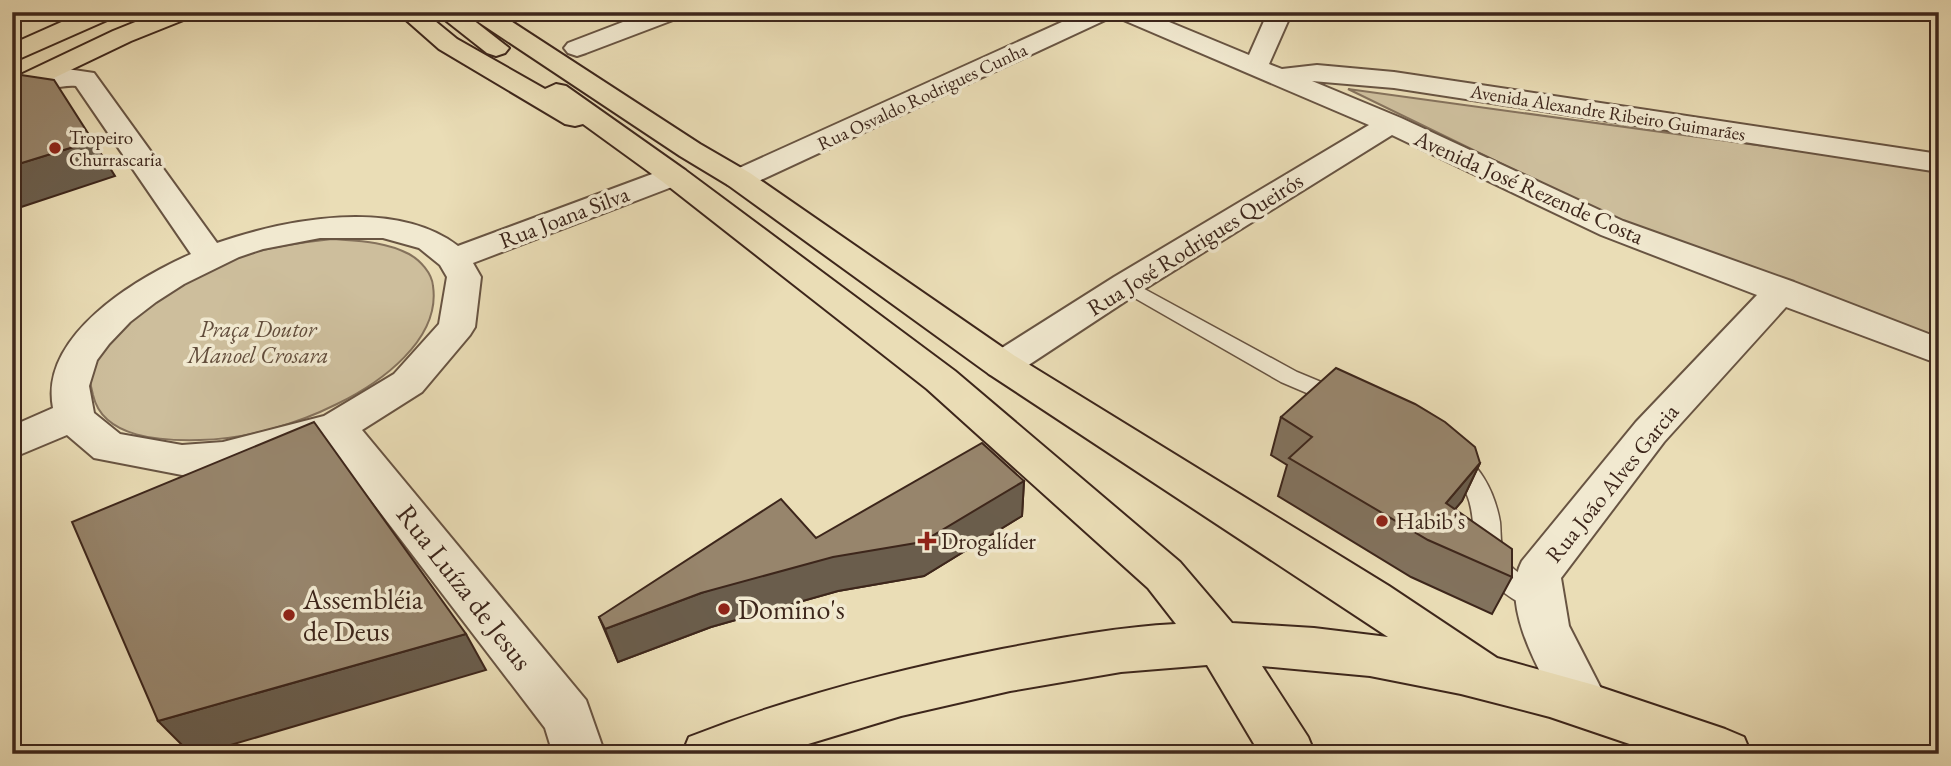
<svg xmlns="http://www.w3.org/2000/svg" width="1951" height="766" font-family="'EB Garamond',serif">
	<rect width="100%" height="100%" fill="#eaddb6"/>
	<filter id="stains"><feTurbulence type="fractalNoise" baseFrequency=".00286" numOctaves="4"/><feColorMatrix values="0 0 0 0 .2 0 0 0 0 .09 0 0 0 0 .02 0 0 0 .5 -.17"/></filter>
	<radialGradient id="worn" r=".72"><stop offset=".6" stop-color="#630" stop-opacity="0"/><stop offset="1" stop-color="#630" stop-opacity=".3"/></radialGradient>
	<!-- green -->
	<g fill="#cdbe9c" stroke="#85725c" stroke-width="2">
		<polygon points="1348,89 1939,170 1939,344 1613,218"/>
		<path d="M332,239C358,241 384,241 409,254C420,260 432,273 433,286C441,340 380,383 337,404C295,425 246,439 200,440C163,441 103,439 93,395C92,390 90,384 90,379C93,342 146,301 175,283C223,255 277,245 332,239Z"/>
	</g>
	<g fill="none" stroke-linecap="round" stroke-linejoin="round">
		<!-- service casing -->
		<g stroke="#685442" stroke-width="3">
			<g id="service">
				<polygon points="12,12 30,12 12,21"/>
				<polygon points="1126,279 1297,372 1350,394 1354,400 1350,406 1342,408 1281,382 1119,289 1116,285 1119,281"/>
				<path d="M1449,449C1479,458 1495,493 1500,522C1501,532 1500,546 1504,555C1512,577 1541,580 1551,599L1547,607L1537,610C1512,602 1483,581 1477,553C1472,534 1475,514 1467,495C1460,479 1445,472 1437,458L1440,452Z"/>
			</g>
		</g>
		<!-- minor casing -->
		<g stroke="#685442" stroke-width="4">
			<g id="minor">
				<polygon points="649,12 684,12 681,17 586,53 577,56 568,53 564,48 568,43"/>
				<path d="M1084,12H1145L1249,55L1268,12H1292L1269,64L1282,69L1317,65L1394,72L1939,154V172L1394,88L1312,81L1401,118L1623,221L1794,282L1939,338V364L1786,307L1664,442L1561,578L1569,626L1609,704L1602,720L1584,727L1566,720C1544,679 1498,607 1522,561L1636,422L1757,295L1601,235L1392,135L1138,293L1015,374L1002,378L989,374L983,365L989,356L1114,277L1369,125L1114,16L750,185L739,188L728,185L724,179L728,173Z"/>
				<polygon points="1922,12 1939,12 1939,20 1925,17"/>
				<path d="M67,69L94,73L217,243C286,219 395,198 458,246L663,170L674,167L685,170L689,176L685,182L473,263L481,277L475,327L470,335L422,392L362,430L586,700L605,754H553L545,728L328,444L223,472L182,475L94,458L67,435L12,458V426L53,408C39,336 135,279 191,254L76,86C56,84 30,98 12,88L13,78ZM320,238H383L419,248L440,265L447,277L439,324L394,374L324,416L223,442L182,445L120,434L94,413L89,386L97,360L109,344L130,322L156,302L184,284L239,257L263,249Z"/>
			</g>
		</g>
		<!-- primary casing -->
		<g stroke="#3d261b" stroke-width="4">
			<g id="primary">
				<polygon points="84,12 117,12 114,17 12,62 12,44"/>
				<polygon points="160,12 194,12 191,17 131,41 12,98 12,79 113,31"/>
				<path d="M397,12H424L457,39L545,89L556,84L566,86L685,170L955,371L1180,562L1232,623L1314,628L1388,637L989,374L728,185L680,156L471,17L468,12H497L700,144L750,173L1015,356L1389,586L1497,658L1594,685L1725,729L1744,737L1751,754H1659L1550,717L1461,694L1370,676L1262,666L1308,737L1315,754H1260L1207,665L1121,672L1010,691L901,716L775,754H682L689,737C791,697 895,670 1002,649C1059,638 1118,627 1176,624L1148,588L927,389L663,182L583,124L575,126L565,124L439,49Z"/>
				<polygon points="435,12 463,12 509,48 505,53 496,56 487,53"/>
			</g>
		</g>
		<!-- service -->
		<use href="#service" fill="#f1e9d0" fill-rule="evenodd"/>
		<!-- minor -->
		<use href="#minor" fill="#f1e9d0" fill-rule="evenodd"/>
		<!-- primary -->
		<use href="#primary" fill="#eaddb6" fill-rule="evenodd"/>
	</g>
	<!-- wall -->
	<g fill="#82725d" stroke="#3d261b" stroke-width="2">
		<polygon points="1281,417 1480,463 1462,501 1455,509 1512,577 1492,614 1411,577 1278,496 1287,465 1271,455"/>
		<polygon points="1024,481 1022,516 924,576 838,591 711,627 618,662 599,617 816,538"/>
	</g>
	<!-- shaded-wall -->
	<g fill="#6a5d4c" stroke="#3d261b" stroke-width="2">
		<polygon points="93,141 115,176 12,210 12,166"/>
		<polygon points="1480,463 1462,501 1429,540 1446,503"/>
		<polygon points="1024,481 1022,516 924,576 838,591 711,627 618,662 605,629 701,593"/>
		<polygon points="466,634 486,670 200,754 191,754 158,721"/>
	</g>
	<!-- building -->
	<g fill="#97856c" stroke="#3d261b" stroke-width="2">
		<polygon points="21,75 54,80 93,141 12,166 12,77"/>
		<polygon points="1336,368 1415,404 1445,422 1475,447 1480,463 1446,503 1512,549 1512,577 1428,540 1289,458 1312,437 1281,417"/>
		<polygon points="314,422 466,634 158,721 72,522"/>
		<polygon points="982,443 1024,481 922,542 833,557 701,593 605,629 599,617 781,499 816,538"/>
	</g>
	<!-- markers -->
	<g fill="#8f2418" stroke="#f1e9d0" stroke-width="2.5">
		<circle cx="55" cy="148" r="7"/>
		<circle cx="1382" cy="521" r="7"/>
		<path d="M923.5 530.5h7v7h7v7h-7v7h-7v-7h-7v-7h7z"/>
		<circle cx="724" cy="609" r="7"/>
		<circle cx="289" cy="615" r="7"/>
	</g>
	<g text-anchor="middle" stroke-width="7" stroke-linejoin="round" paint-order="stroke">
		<!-- far-street labels -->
		<g font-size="19" fill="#3d261b" stroke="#f1e9d0">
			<text transform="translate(922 96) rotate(-25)" y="7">Rua Osvaldo Rodrigues Cunha</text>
			<text transform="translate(1608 112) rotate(9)" y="7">Avenida Alexandre Ribeiro Guimarães</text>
		</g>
		<!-- far-poi labels -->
		<g font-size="19" fill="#3d261b" stroke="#f1e9d0" text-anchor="start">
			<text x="69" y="144">Tropeiro<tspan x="69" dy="22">Churrascaria</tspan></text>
		</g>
		<!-- street labels -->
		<g font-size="23" fill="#3d261b" stroke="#f1e9d0">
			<text transform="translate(1529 187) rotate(24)" y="8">Avenida José Rezende Costa</text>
			<text transform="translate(564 217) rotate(-21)" y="8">Rua Joana Silva</text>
			<text transform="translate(1195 244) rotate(-32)" y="8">Rua José Rodrigues Queirós</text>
			<text transform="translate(1612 483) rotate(-51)" y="8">Rua João Alves Garcia</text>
		</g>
		<!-- park labels -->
		<g font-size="23" font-style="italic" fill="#614c3b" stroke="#f1e9d0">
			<text x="258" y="337">Praça Doutor<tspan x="258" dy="26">Manoel Crosara</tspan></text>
		</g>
		<!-- poi labels -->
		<g font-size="23" fill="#3d261b" stroke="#f1e9d0" text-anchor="start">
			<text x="1396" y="529">Habib's</text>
			<text x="941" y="549">Drogalíder</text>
		</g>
		<!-- near-street labels -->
		<g font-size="28" fill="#3d261b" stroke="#f1e9d0">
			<text transform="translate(465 587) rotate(52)" y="10">Rua Luíza de Jesus</text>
		</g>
		<!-- near-poi labels -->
		<g font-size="28" fill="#3d261b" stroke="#f1e9d0" text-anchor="start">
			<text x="303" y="609">Assembléia<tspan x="303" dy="32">de Deus</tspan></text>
			<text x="738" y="619">Domino's</text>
		</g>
	</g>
	<!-- margin -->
	<rect width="1951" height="766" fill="none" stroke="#eaddb6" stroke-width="42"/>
	<rect x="14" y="14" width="1923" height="738" fill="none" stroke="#3d261b" stroke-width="3.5"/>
	<rect x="21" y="21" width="1909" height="724" fill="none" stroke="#3d261b" stroke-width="2"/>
	<rect width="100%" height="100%" filter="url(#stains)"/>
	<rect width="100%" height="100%" fill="url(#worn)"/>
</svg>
